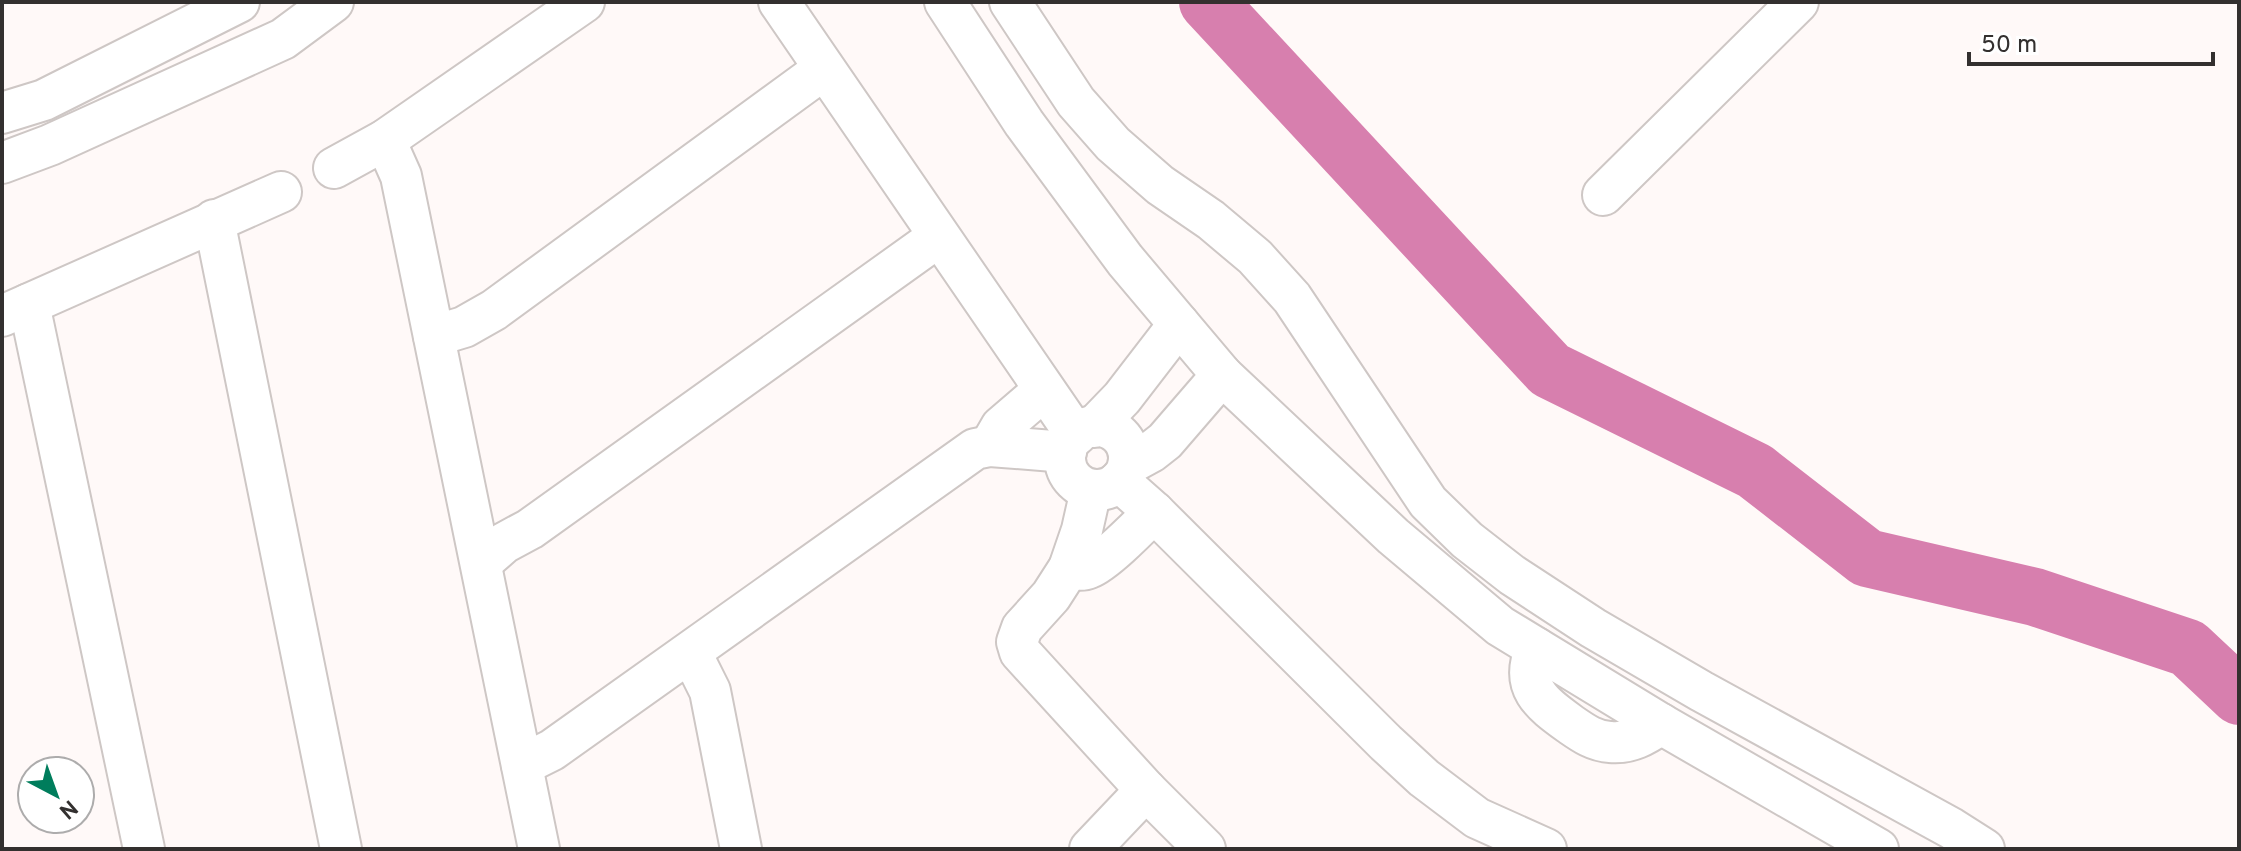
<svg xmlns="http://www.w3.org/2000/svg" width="2241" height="851" font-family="Overpass,sans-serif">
	<rect width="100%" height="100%" fill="#fff9f8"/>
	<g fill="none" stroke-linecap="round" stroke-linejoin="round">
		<!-- river -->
		<polyline stroke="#d77fae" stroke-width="58" points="1208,2 1550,370 1755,471 1867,558 2035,597 2188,648 2239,696"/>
		<!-- minor casing -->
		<g stroke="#cec7c5" stroke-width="44">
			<g id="minor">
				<polyline points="779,2 1076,435"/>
				<polyline points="945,2 1024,123 1125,260 1222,375 1393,536 1500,626 1661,724 1878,849"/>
				<polyline points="1010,2 1076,102 1113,144 1160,185 1211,220 1255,257 1292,298 1428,502 1467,540 1512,575 1593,628 1701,691 1951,828 1984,849"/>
				<polyline points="2,113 44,100 239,2"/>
				<polyline points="385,140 401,176 539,849"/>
				<polyline points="2,163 50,145 283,39 333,2"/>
				<polyline points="334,168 385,140 584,2"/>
				<polyline points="1603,195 1798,2"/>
				<polyline points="214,220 341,849"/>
				<polyline points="29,304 144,849"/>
				<polyline points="2,316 281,192"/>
				<polyline points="434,336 464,327 494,310 824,69"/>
				<circle cx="1097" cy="458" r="32"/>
				<polyline points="1094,427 1122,398 1179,324"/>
				<polyline points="990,446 1001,427 1044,390"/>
				<polyline points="1129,464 1151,452 1165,441 1222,375"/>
				<polyline points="1119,481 1154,512 1386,743 1424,778 1477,818 1546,849"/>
				<polyline points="1091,490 1082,530 1069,568 1051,596 1022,628 1017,642 1020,652 1146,790 1205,849"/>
				<polyline points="481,563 504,543 530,529 938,237"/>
				<path d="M1069,568C1076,570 1082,571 1089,568C1105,562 1140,526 1154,512"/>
				<path d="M1536,648C1519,687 1541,703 1570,724C1583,733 1594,741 1610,742C1630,744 1645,735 1661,724"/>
				<polyline points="691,653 710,691 741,849"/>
				<polyline points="522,765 552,750 975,449 990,446 1066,452"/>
				<polyline points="1090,849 1146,790"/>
			</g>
		</g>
		<!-- minor -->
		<use href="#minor" stroke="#fff" stroke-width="40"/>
	</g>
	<!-- border -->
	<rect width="2241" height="851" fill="none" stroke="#33302f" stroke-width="8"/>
	<!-- north arrow -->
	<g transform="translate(56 795) rotate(139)"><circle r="38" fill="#ffffff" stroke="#adacac" stroke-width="2"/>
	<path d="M0-6L14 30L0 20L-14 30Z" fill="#007d5c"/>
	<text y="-12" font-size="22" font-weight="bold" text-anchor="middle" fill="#33302f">N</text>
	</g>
	<!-- scale -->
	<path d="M1969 52v12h244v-12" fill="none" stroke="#33302f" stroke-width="4"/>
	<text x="1981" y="52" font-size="24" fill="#33302f" stroke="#ffffff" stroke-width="6" paint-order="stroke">50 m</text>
</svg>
